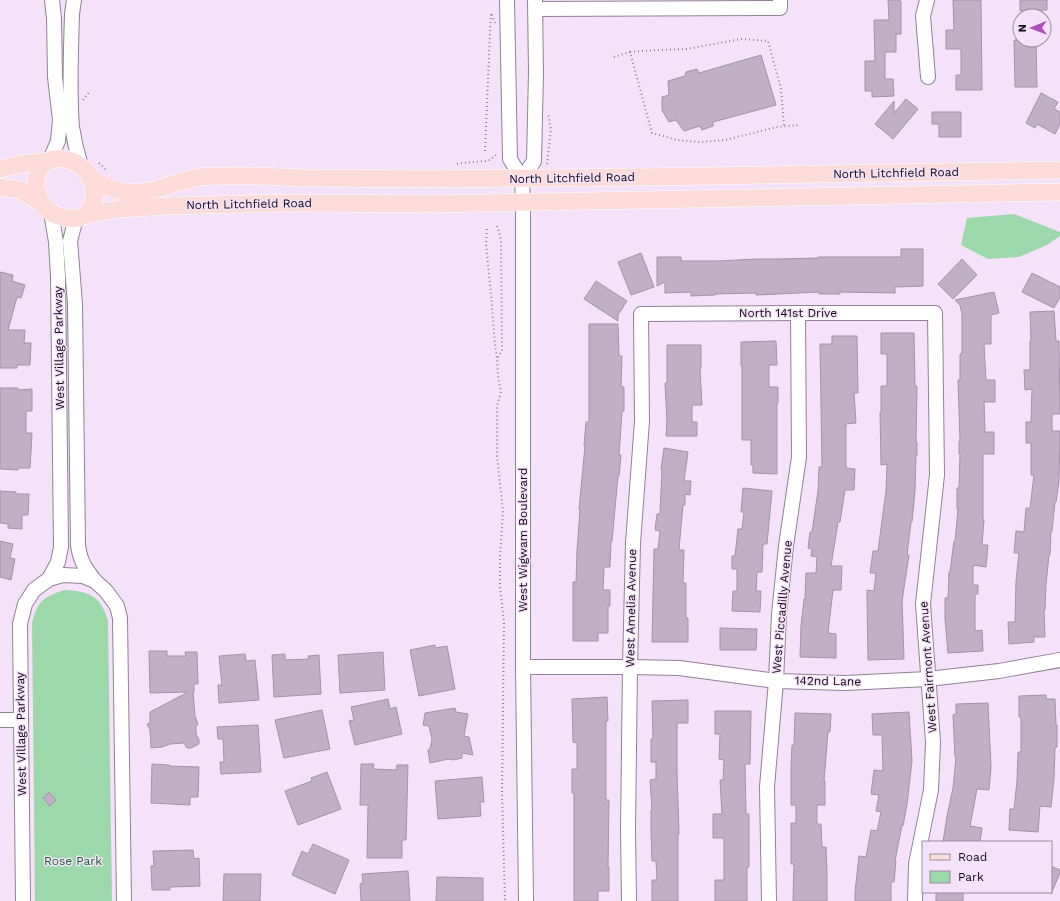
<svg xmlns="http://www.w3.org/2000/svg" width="1060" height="901" font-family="'Work Sans',sans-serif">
	<rect width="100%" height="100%" fill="#f5e2fa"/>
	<!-- green -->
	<g fill="#9dd8aa">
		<polygon points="1014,214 1060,232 1060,236 1047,245 1019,257 988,259 961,245 967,218"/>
		<path d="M64,590C89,591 101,596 108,621L112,901H35L32,623C37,602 43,597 64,590Z"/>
	</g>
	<!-- building -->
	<g fill="#c1afc6" stroke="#a392a8">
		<polygon points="888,0 899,0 899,1 901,1 901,34 896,34 896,52 885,52 885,79 893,79 894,96 872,97 872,91 865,91 865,61 875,61 874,20 889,20"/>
		<polygon points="953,0 981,0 982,90 956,90 956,75 961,75 961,49 946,49 946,30 954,30"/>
		<polygon points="1020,0 1047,0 1047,10 1020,11"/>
		<polygon points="1014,40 1036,40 1037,87 1015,87"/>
		<polygon points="761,55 776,105 713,122 713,126 702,130 700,126 684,131 676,120 669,122 662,110 662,97 669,95 668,81 685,76 686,72 697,69 699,73"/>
		<polygon points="1041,93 1058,102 1054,109 1060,112 1060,124 1055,134 1037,124 1035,128 1026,123"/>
		<polygon points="906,99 918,109 893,139 875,124 894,101 894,113"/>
		<polygon points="932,112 961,112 961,137 939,137 939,124 932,124"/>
		<polygon points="901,249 923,249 923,286 895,287 895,293 840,292 840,294 819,294 819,292 778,294 756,295 756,293 715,294 715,295 691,296 691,292 665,293 665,282 657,286 657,257 681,257 681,261 719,261 756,259 778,259 818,258 818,257 901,257"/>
		<polygon points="641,253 654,287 631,295 618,262"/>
		<polygon points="962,259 977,275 953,299 938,284"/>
		<polygon points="0,272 13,275 12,281 25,285 21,298 17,297 8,330 25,330 24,343 31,343 30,365 17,365 17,368 0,368"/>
		<polygon points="1032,273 1060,287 1060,297 1054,308 1022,292"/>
		<polygon points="596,281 627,301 618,315 618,321 584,299"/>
		<polygon points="994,292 999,313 991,315 991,344 984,344 986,380 995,380 995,402 984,402 985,432 994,432 994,454 983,454 983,520 984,520 982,545 988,545 986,567 973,565 973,585 978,585 978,594 975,594 975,631 982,630 983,651 948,653 945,619 945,598 948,598 949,572 950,572 954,541 955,542 958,509 957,509 957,488 959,488 960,454 959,454 959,441 960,441 958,380 960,380 960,354 962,353 962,314 960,305 955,300"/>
		<polygon points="1054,311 1056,341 1059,341 1060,414 1052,414 1052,431 1060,431 1059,481 1056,502 1055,502 1052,531 1051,531 1050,555 1049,555 1046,584 1045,610 1044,610 1045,637 1034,637 1034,642 1009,644 1008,622 1015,622 1016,581 1019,553 1014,553 1016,531 1024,532 1026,508 1030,508 1034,475 1031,475 1031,443 1026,443 1026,422 1031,422 1032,389 1025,390 1024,370 1030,370 1030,341 1031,341 1030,312"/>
		<polygon points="589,324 618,324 619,356 622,356 621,387 624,387 624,411 622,411 619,455 621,455 619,476 618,476 612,541 611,541 610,567 604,567 603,590 610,590 610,606 608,606 608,633 598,633 598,641 573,641 573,582 576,582 577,551 580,509 579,509 585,446 584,446 586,422 589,422"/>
		<polygon points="881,333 914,333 915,386 917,386 916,442 917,442 917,455 916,455 915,491 912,522 911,522 907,555 909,555 902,601 904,659 868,660 867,597 867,590 874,591 876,573 870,573 873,551 878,551 886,491 887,464 881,465 880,412 881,412 881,386 887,386 887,354 881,354"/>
		<polygon points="832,336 857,336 858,393 854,393 856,423 846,424 846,468 855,469 854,490 845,490 840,522 838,522 831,566 842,566 841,590 833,590 828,633 836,634 836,658 800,657 801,626 804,599 805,599 806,573 816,573 817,557 811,556 812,549 808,548 810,532 812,532 818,491 819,467 822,467 820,344 832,344"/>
		<polygon points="776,341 777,365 769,365 769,387 778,387 778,403 777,403 777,474 753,473 753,465 751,465 751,440 742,440 742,366 741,366 741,342"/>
		<polygon points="667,345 701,345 701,368 700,368 702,405 692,405 692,422 697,422 697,436 666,436 667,420 665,383 667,383"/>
		<polygon points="0,388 18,388 18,390 32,389 32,411 26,411 26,433 32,433 30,468 18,468 18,470 0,469"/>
		<polygon points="664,448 688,452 684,481 691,481 690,495 685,494 685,505 683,505 679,550 684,550 683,583 686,583 686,618 688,618 688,642 652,642 654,549 658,549 660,531 655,530 657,514 660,514 662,469 661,469"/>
		<polygon points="743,488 772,491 767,544 763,544 762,572 757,572 756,591 761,591 760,612 732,611 733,591 737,591 737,569 732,569 732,556 735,556 738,529 742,529 744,512 741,512"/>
		<polygon points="0,491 16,492 16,494 29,494 28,515 22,515 22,529 8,528 8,524 0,523"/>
		<polygon points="0,541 13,544 10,558 15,559 11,580 0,577"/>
		<polygon points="720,628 757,629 756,650 720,650"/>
		<polygon points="435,645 435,648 447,646 455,689 419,696 410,650"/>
		<polygon points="149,651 167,651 167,656 186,656 185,652 197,652 198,684 194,684 194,692 193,692 195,716 198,724 196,726 196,734 199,740 199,744 191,748 187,748 184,743 170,744 162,747 151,748 150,730 147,724 150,723 150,712 188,692 150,693"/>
		<polygon points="383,652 385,690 340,693 338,655"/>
		<polygon points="245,654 246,661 255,660 259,700 219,703 218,685 222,685 219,656"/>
		<polygon points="285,654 285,660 309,659 308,656 319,655 321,694 274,697 272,655"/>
		<polygon points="1046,695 1046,699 1055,699 1056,725 1057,725 1057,747 1055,747 1054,779 1051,807 1040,806 1038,832 1009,830 1010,809 1014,809 1017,781 1018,752 1021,752 1021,717 1019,717 1019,696"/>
		<polygon points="607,697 608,721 606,721 606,800 609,800 608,867 609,867 609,891 598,891 598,901 574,901 574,793 572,793 572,769 577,769 577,743 573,742 572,699"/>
		<polygon points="388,699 390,709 396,707 402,734 355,745 349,721 354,720 351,707"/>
		<polygon points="688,700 688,723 677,723 677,771 679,834 678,834 678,901 652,901 652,880 657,880 656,861 652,861 651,832 651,810 652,810 650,780 656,779 656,762 651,762 651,739 653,739 652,701"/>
		<polygon points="988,703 991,767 989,790 977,789 970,826 982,828 980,842 943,842 947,816 953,788 956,757 955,757 953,715 956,714 956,704"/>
		<polygon points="455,708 456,712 468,714 464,736 469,737 473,755 462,753 462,758 453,760 449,759 430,763 428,750 430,749 432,739 429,726 423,725 425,713"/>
		<polygon points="322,710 330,749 284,758 275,720"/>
		<polygon points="715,711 751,711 750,764 745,764 746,814 749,814 749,867 747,867 747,901 715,901 715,880 724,880 724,838 713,838 713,814 722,814 720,780 723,780 724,760 719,759 720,734 715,734"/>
		<polygon points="909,712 912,761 907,804 903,826 902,825 895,861 896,861 894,882 891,882 891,901 855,901 855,892 859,856 866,857 871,830 877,831 881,812 876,811 879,795 871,794 874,770 883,771 882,735 873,735 872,714"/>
		<polygon points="795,713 831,714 830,732 828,732 824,781 825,781 825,805 817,805 817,824 821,824 822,847 826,847 827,871 827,901 793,901 794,864 791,864 791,823 796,823 796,805 791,805 791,767 792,745 794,745"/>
		<polygon points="258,725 261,772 221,774 220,762 224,762 223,739 218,739 217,727"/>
		<polygon points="152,764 169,765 169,766 199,767 198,797 190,797 190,805 151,803"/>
		<polygon points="361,764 374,764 373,769 396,770 397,765 408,765 406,840 402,840 402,858 367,858 368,805 360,805"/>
		<polygon points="327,772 341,809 298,825 285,791 312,781 311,778"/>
		<polygon points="482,777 484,802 480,802 481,816 438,819 435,781"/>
		<polygon points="49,792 56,800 50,806 43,798"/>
		<polygon points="313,844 349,860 335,894 292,875 302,851 308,854"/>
		<polygon points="193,850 194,859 199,858 200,886 170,887 170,890 152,890 151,866 154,866 153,851"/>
		<polygon points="1051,866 1060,870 1060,873 1051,894"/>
		<polygon points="408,871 410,901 361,901 360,884 363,883 362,874"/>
		<polygon points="224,874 261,874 260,901 223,901"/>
		<polygon points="437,877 483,878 483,901 436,901"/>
		<rect x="936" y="892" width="27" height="9"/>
	</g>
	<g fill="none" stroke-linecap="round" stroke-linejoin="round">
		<!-- minor casing -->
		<g stroke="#918095" stroke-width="16">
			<g id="minor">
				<path d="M74,0L72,14C71,51 69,90 72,127C74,140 77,153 81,166"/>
				<polyline points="507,0 510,159 522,179 523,202 523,667 526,901"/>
				<polyline points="927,0 923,16 928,77"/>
				<polyline points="536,9 780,8 780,0"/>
				<polyline points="50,160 58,141 60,120 55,77 54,18 52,0"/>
				<polyline points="522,179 534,161 536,72 535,0"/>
				<path d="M76,218L70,241L75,304L78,545C80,561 85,568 95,581"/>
				<polyline points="49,579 58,562 61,547 58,276 56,242 51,212"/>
				<polyline points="523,667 630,667 679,668 776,681 845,683 928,679 999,671 1060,660"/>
				<polyline points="0,720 21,720"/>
				<polyline points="23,901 20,624 25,604 34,590 49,579 63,575 83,576 95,581 106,591 117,606 120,618 124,901"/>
				<polyline points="629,901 628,830 630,667 633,543 642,421 641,314 798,313 935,313 937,475 923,604 933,742 931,790 916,864 915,901"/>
				<polyline points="769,901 767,787 776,681 779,614 786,546 799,457 798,313"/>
			</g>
		</g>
		<!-- major casing -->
		<g stroke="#fff" stroke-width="18">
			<g id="major">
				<polyline points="0,169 21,164 48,161"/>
				<path d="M90,176C91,178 93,185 94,187C95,195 94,208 87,214C75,223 53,217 44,206C41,202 38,195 37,190C34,177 40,161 55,159C66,157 78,162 86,171C87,172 88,174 89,176C96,182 111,189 120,191C147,198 174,181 200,177C210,176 220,176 229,176C259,175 288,178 317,178C448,180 578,178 709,176C826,174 943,172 1060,170"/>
				<polyline points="0,187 20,190 43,204"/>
				<polyline points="86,215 118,209 168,206 287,203 433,204 1060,192"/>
			</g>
		</g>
		<!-- path -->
		<g stroke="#8e8192" stroke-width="2" stroke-dasharray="1 3" stroke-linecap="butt">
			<polyline points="630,52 656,50 687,49 741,39 768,41 781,89 784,126"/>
			<polyline points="614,57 630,52 652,133 677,140 700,142 725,140 777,127 799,125"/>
			<polyline points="83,100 90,91"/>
			<polyline points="485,151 490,33 491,13 495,23"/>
			<polyline points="99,163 106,170"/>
			<polyline points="457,164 462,163 486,161 490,160 498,153"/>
			<polyline points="547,164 551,129 548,114"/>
			<polyline points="497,226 499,232 501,242 502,351 497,358"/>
			<polyline points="487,229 486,244 491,294 495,345 497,358 498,376 501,392 497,406 497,456 503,511 500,559 500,587 504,623 502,793 505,901"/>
		</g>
		<!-- minor -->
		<use href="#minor" stroke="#fff" stroke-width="14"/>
		<!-- major -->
		<use href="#major" stroke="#fcdbd8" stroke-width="17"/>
	</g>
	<g text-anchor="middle" stroke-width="3" stroke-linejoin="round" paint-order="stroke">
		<!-- street labels -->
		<g font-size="12" fill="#0f0911" stroke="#f5e2fa">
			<text transform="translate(896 173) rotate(-1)" y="4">North Litchfield Road</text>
			<text transform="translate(572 178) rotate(-1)" y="4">North Litchfield Road</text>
			<text transform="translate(249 204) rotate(-1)" y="4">North Litchfield Road</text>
			<text x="788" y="317">North 141st Drive</text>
			<text transform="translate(59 348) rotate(-91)" y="4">West Village Parkway</text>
			<text transform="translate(523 540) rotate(-90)" y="4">West Wigwam Boulevard</text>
			<text transform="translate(782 607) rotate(-85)" y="4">West Piccadilly Avenue</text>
			<text transform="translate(631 608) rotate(-89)" y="4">West Amelia Avenue</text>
			<text transform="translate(928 667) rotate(-94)" y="4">West Fairmont Avenue</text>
			<text transform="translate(828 681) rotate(1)" y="4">142nd Lane</text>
			<text transform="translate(21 734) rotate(-91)" y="4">West Village Parkway</text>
		</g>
		<!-- park labels -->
		<g font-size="12" fill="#196133" stroke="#f5e2fa">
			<text x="73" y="865">Rose Park</text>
		</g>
	</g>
	<!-- legend -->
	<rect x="922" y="841" width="130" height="52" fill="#f5e2fa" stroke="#998b9d"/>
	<rect x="930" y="854" width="20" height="6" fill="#fcdbd8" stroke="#998b9d"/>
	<text x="958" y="861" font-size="12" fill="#0f0911">Road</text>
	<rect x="930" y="871" width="20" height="12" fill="#9dd8aa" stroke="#998b9d"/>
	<text x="958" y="881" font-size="12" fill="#0f0911">Park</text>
	<!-- north arrow -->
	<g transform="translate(1032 28) rotate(269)"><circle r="19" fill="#f5e2fa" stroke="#998b9d"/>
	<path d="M0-3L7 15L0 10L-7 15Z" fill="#aa51be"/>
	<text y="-6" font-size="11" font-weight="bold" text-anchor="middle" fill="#0f0911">N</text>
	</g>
</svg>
